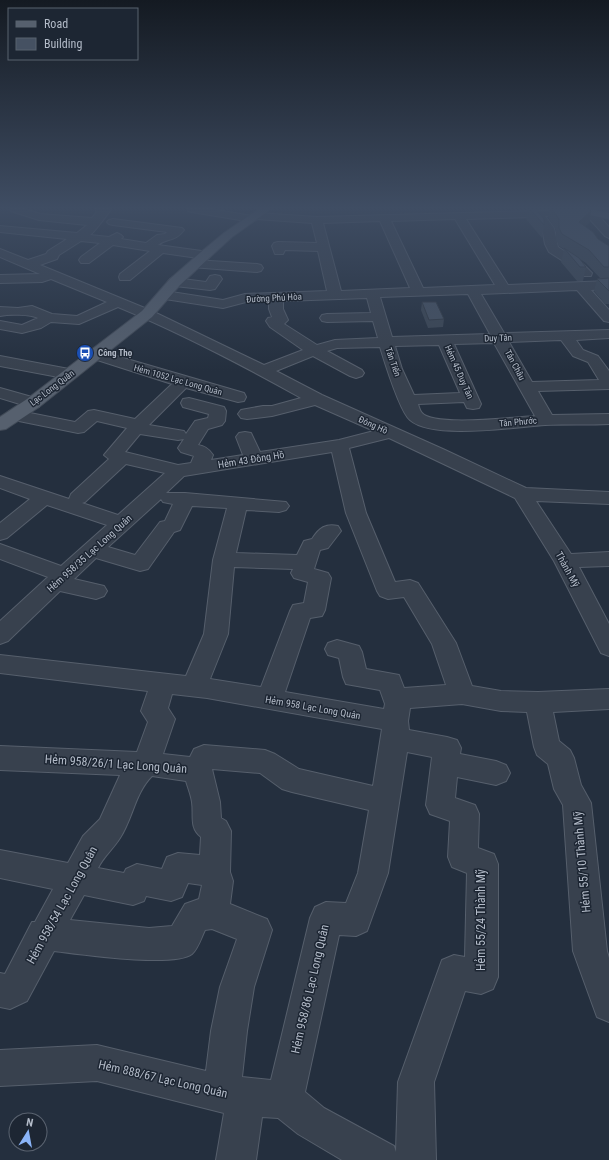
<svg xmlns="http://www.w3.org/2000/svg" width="609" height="1160" font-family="'Roboto Condensed',sans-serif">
	<rect width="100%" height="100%" fill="#242f3e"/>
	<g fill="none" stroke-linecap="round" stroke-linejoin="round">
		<!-- minor casing -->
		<g stroke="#565f6c" stroke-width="2">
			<g id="minor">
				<path d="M10,209H25L40,214L92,218L97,212L95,209H111C110,211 94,233 90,235L109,237L117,233L121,235L123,237L121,239L146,243L157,235L165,234L167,232L113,225L109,224L107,222L109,220L113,219L182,228L184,230C175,242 167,238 158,245L209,252L211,255L209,258L205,259L163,253L130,280H120L119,277L120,274L150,251L113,245L89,263H81L79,260L81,257L100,243L81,241L59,255L57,259L40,265L152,311L264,365L303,350L270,327L266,321L268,318L272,317L269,309V301L246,302L223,308L165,299L160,298L158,295L160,292L165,291L223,300L245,294L327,291L318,251L285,250L283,254H275L272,246L274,243L278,242L317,243L312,223L257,219L252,222L192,212L188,211L187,209H211L252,216L257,213L317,217L609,209V214L598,215L609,227V238L605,236L586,215L545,216L554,228L558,247L582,263L592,273L591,276H581L574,268L549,252L545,244L542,228L533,217L466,219L508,285L609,281V289L591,290L609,310V322L604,321L577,290L481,294L504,333L609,330V338L576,340L583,350L598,356L609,371V389L538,391L552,415L609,414V424C588,425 566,424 545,425C514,427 433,440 410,420C400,412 384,360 380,347L337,348L327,351L362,370L364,373L362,376L356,378L350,376L313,356L276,371L322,395L445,450L526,488L609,492V504L536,501L571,554L609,552V566L579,567L609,624V656L601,653L554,561L515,498L389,438L349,448L366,513L395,582L410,580L418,583L456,643L472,686L501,691L538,692L609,689V709L553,712L559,741L570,750L574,758L581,785L591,803L607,951L609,958V1022L597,1017L573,951L563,805L554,789L548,764L537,755L534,747L527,712L501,711L462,704L410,708L408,721L409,730L447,737L457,740L461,748L460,754L496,761L506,765L510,773L506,781L496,785L457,777L455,798L475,805L479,814L478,848L494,854L498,864V977L493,989L481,994L465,991L434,1082L436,1160H342L298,1134L278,1118L262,1117L256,1160H216L224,1113L97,1081L0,1086V1050L97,1045L206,1071L211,1031L220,987L237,939L212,929L205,930C202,936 198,949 192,954C174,968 79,954 54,951L27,1001L10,1009L0,1007V973L5,974L32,922H35L53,889L0,878V850L68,863L83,836L100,819L120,775L0,770V746L137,752L148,722L141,711L148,691L0,673V655L186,676L204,634L213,560L227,508L192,506L180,530L174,532L148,569L140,571L96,558L74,579L104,586L107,591L104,596L96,599L60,591L8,641L0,644V621L48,577L0,559V544L61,566L107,525L47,505L7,538L0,540V523L30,499L0,488V476L69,499L71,494L109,459L104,455L127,428L97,421L84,432L78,433L9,419L6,415L9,411L15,410L75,422L88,411L94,410L135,419L172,384L91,358L88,355L91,352L96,350L244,393L246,397L244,401L238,402L186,388L149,425L184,431L186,434L195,421L208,418L209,414L183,407L181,403L183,399L189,398L224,407L226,411L225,421L222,425L208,429L198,445C205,446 209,449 213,455L211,460L243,455L236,437L239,433L245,432L251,433L260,452L339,440L374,431L315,405L272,416L247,419L241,418L238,414L241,410L263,406H272L301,398C242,365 181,333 118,307L79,324L51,322L41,328L22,333L0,329V321L22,325L38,318C30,314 9,314 0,316V307L18,308L32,306L52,314L77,316L107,302L51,279L42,282L0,283V275L40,274L0,257V249L28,260L46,254L48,251L67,239L0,232V226L77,233L87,225L39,220L11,211ZM455,219L495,285L423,288L391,221ZM380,221L410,288L341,291L323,223ZM468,294L490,334L392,337L380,297ZM367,298L371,313L327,314L322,315L320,318L322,321L327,322L373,321L378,338L335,340L317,345L284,324L288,320L283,309V301ZM561,340L573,356L588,362L599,380L532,382L509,342ZM494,343L535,416C515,417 434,427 422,413C420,411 419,407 418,404L464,402L467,408L473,409L479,408L481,404L454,344ZM439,345L460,393L414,395L402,369L395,346ZM140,434L178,440L184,439L178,448L181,452L194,456L191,463L178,465L125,452ZM332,452L346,513L377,591L380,596L388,599L404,597L432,644L446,685L404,688L399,675L366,669L362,652L359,646L337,640L328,643L325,649L328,655L339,658L343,677L346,684L380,690L385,704L384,709L285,692L310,618L322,616L325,610L331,578L328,573L314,569L320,550L328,548L341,531L338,526C326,523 319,528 312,539L304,541L297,555L236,553L246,510L279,512L286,510L289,506L286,502L185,493H166L184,476ZM126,464L165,473L118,515L82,503L85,502ZM161,499L163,502L173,504L165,521L160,522L135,555L108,547ZM234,567L293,569L291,573L294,578L308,582L304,603L293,605L290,611L261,687L210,679L228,634ZM172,694L207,698L382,729L373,786L299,769L275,754L265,750L204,745L194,749L190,757L163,754L175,719L168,708ZM407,752L432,757L426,805L430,814L450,821L448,857L452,867L467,873L465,957L454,955L442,960L398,1082L396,1152L394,1146L324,1108L305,1092L339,935L356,936L367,931L388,873ZM212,769L260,773L282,789L292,792L369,810L358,873L346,903L326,902L315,907L310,918L271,1080L242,1077L247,1031L254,987L272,930L267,919L230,904L233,881L230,872L231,831L226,821L221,818L220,802ZM152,776L186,781C188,788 191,795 192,802C194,815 189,828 201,837L200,855L178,853L167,857L162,869L137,864L126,869L124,873L98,868C104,856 113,849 120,838C133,818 135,793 152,776ZM188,883L202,885L199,899L185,904L172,926L149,928L70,920L84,895L133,905L144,901L146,896L171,901L182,897Z"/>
				<polygon points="195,260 257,264 261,265 263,268 261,271 257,272 191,267 189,264 191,261"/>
				<polygon points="215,275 220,276 222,279 215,289 210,290 175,286 170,285 168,282 170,279 175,278 206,282 210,276"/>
				<polygon points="0,356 69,369 75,371 77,374 75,377 69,379 0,366"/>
				<polygon points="0,388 39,399 41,403 39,407 33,408 0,398"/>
			</g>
		</g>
		<!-- major casing -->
		<g stroke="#414a57" stroke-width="2">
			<g id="major">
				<polygon points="259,209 271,209 232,237 209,258 180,285 152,317 39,407 6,429 0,430 0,417 27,399 142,311 170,279 201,252 224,233"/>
				<polygon points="590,209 609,213 609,219 585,214 583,212 585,210"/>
			</g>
		</g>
		<!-- minor -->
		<use href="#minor" fill="#38414e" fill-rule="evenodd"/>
		<!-- major -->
		<use href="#major" fill="#56606e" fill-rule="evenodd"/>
	</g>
	<!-- wall -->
	<g fill="#3b4654">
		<polygon points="528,209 536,209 544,225 542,238 526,219"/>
		<polygon points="549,209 589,209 591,211 589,223 585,226 598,239 609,246 609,304 605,304 594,291 597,279 600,278 586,263 580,259 586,267 583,281 577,281 561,262 564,249 559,246 556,240 556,230 548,217"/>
		<polygon points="422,302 444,319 443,327 428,328 421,310"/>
	</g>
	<!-- shaded-wall -->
	<polygon fill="#303945" points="591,211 589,223 576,233 579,222"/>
	<!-- building -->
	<g fill="#455162" stroke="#303945">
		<polygon points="530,209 536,209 544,219 544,225"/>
		<polygon points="552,209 589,209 591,211 579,222 593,232 598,239 609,246 609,267 604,267 589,250 562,234 559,228 559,219"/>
		<polygon points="564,248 579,258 586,267 580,267"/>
		<polygon points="609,278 609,291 597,279"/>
		<polygon points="422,302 436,302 444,319 429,320"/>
	</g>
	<!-- sky -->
	<linearGradient id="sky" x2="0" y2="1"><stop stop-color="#141a22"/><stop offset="0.56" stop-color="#3f4d63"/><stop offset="1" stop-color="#3f4d63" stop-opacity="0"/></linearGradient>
	<rect width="609" height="371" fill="url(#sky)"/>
	<!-- icons -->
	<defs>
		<g id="bus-disc" transform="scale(0.9)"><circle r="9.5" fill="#1a4fb4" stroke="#1d2633"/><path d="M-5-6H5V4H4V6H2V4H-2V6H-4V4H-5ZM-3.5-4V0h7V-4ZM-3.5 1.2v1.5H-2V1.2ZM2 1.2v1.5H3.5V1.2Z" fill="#fff"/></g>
	</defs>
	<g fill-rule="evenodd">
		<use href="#bus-disc" x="85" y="353"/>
	</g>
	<g text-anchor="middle" stroke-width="3" stroke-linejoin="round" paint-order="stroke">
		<!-- far-street labels -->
		<g font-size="9" fill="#b4bcc9" stroke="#1d2633">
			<text transform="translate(274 298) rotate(-3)" y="3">Đường Phú Hòa</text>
			<text transform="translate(498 338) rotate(-2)" y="3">Duy Tân</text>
			<text transform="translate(393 362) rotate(71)" y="3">Tân Tiến</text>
			<text transform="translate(515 365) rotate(62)" y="3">Tân Châu</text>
			<text transform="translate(459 372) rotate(66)" y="3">Hẻm 45 Duy Tân</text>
			<text transform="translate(178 380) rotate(16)" y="3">Hẻm 1052 Lạc Long Quân</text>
			<text transform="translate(52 388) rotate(-37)" y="3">Lạc Long Quân</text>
			<text transform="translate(518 422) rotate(-5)" y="3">Tân Phước</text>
			<text transform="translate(373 425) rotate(24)" y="3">Đông Hồ</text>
		</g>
		<!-- far-poi labels -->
		<g font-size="9" font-weight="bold" fill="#b4bcc9" stroke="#1d2633" text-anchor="start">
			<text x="98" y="356">Công Thọ</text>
		</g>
		<!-- street labels -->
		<g font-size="10" fill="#b4bcc9" stroke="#1d2633">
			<text transform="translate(251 459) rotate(-9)" y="4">Hẻm 43 Đông Hồ</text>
			<text transform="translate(89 553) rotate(-42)" y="4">Hẻm 958/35 Lạc Long Quân</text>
			<text transform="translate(568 569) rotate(61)" y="4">Thành Mỹ</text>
			<text transform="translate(313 707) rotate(10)" y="4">Hẻm 958 Lạc Long Quân</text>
		</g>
		<!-- near-street labels -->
		<g font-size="12" fill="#b4bcc9" stroke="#1d2633">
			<text transform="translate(116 764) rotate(4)" y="4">Hẻm 958/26/1 Lạc Long Quân</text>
			<text transform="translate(582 862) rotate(-95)" y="4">Hẻm 55/10 Thành Mỹ</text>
			<text transform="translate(62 905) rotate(-61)" y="4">Hẻm 958/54 Lạc Long Quân</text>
			<text transform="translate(481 920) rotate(-90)" y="4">Hẻm 55/24 Thành Mỹ</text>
			<text transform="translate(310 989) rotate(-77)" y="4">Hẻm 958/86 Lạc Long Quân</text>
			<text transform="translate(163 1079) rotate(13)" y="4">Hẻm 888/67 Lạc Long Quân</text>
		</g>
	</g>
	<!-- legend -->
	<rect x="8" y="8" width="130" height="52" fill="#1d2633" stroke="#59626f"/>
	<rect x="16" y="21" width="20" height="6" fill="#56606e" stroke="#59626f"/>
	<text x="44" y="28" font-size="12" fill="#b4bcc9">Road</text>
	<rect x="16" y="38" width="20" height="12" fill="#455162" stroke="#59626f"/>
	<text x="44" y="48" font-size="12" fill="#b4bcc9">Building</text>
	<!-- north arrow -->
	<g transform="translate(28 1132) rotate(11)"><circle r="19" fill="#1d2633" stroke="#59626f"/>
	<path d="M0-3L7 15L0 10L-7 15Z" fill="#8ab4f8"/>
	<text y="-6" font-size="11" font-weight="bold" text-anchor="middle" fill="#b4bcc9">N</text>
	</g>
</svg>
